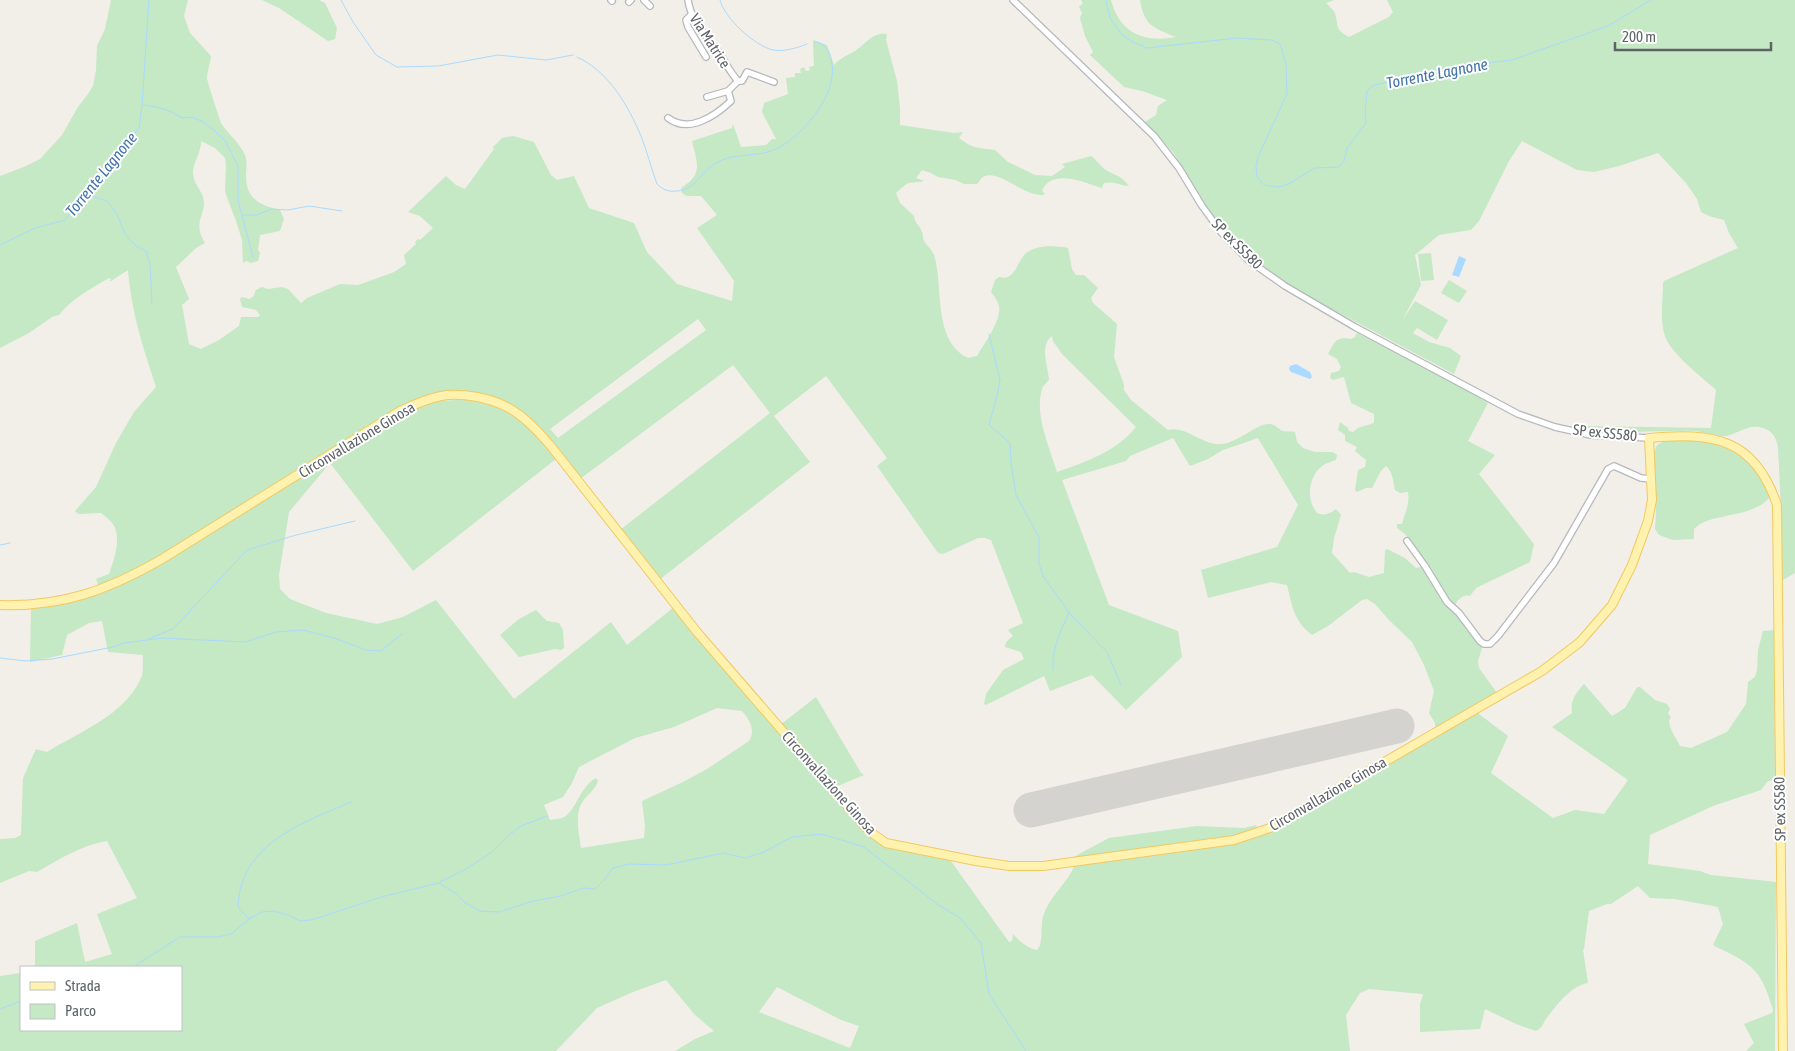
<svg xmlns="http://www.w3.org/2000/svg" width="1795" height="1051" font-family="'Asap Condensed',sans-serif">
	<rect width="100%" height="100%" fill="#f1efe8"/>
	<!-- green -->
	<g fill="#c5e8c5" fill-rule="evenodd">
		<path d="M111,0H188L184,16L190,33L211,56C210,64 207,72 207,79C208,83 219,118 221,123C227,133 238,141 244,153C248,160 246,168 246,176C246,199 260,205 280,210L284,219L280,231L260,235L258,250L260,253L258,261L251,263L246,261L243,263L242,240L236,221L225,192L226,165L225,158L215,148L201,141C201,153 194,161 193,171C192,182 200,188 203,197C208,213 191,221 205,243L196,248L176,267L189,299L182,305L189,344L201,349L219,340L239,326L241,317H258L260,315L256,310L242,307L240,299L242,297L249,299L253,297L256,290L262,287L268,289L282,287L288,289L301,303L307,298L340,284L358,285L386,275L394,272L406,264L404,255L416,244L415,242L418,239L420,240L433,228L420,216L408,212L446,176L456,185L465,189L494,149L493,147L502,138L513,136L534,142L551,175L557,180L574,176L589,208L634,223L647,252L677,284L732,301L734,281L697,228L717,215L701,196H687L682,193L681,188C704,174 697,163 692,141L732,128L733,124L741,147L766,145L772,139H776L762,112L764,103L788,94L786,78L795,77V73H801L800,69L804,67L806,71L810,70L809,67L814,66L813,40L827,45L834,65C840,58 848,55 855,51C866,44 872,32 887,34L886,40L897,81L900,108V125L954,133L963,132L959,138C973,149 979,148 995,150L1008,162L1035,175L1052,176L1065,167L1062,164L1091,156C1097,160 1100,166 1106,170C1116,176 1121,175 1129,186C1118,185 1116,181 1104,183L1102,188C1086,183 1051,167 1042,191L1045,194L1043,195C1024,196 1001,171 985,176C981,177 980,181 977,184H964L956,180L938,177L931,173L922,170L916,178L924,181C904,185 913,178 896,193L900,203L914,216C915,224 919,224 922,232C923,234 923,237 923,239C925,244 931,248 934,255C944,287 932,340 968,358L977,356C984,344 1002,320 999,306C998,301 994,296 991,292L995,280L999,277C1015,282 1017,261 1026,253C1036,245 1056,245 1068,248L1072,269L1076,275H1084L1098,288L1091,298L1093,303L1117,324L1114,357L1124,385V390L1131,400L1168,430C1185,426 1199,442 1215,444C1235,447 1254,424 1269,424C1275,424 1278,429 1283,431C1287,432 1291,431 1295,432L1297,442L1303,448L1315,452H1333L1337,455L1336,460C1331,462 1326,463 1322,466C1308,477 1306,500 1317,513C1324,516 1330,514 1336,509L1341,515L1334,538L1332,553L1350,573L1354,572L1369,577L1384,573L1385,551L1387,549L1405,558L1416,568L1421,567L1418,557L1420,553L1405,534L1397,528V524H1402C1405,511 1410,506 1408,492L1400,493L1395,490C1393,481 1393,472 1386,466L1381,471L1372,488H1366L1357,492L1355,490L1358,470L1365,467L1366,460L1355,451L1357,447L1345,441V435L1338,430L1340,422L1348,428L1349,431L1353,432L1358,428L1374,423V414L1351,403L1344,377L1333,380L1330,378L1331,373L1339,371L1341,367L1337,359L1328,354C1335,341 1336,336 1351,339L1355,337L1357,333L1479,395L1478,397L1488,403L1468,441L1495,455L1479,474L1534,544L1530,562L1476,588L1470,596C1463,594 1457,600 1455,606L1475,634L1482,648L1478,661L1479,668L1497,693L1435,729V723L1429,713L1434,691L1424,665L1412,642L1388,619L1375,604L1367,599L1362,600L1328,626L1312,635C1294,621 1292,606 1287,585L1271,582L1208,598L1201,570L1277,547L1298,505L1258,438L1223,450L1208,459L1190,466L1173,438L1130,456L1126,461L1062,480L1109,605L1178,631L1182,657L1126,710L1092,675L1050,691L1044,676L986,705L984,704L986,694L1003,670L1024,659L1021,652L1005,647L1006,642L1013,636L1008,630L1023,623L991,540L985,538H978L943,554L938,553L877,466L887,458L826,376L774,416L810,462L659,580L620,530L770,413L733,365L580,479L548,439L490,398L431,396L159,557L136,570L99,587L96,579L109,574C114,560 122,538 113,524C110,520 105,516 101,513L78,514L75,511L96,487L116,443L134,412L156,387C143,348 131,311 128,270L111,281H110L111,279L109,278C92,288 71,299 59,315L52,317L29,333L0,348V176L24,167L40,159L62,135L78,107L88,94L93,86L96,70L97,46L105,29ZM698,319L706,330L558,438L550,429ZM1052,336L1053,341L1062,354L1136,427C1117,451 1086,462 1057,472C1050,448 1034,415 1042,389C1043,386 1047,382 1049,380C1048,365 1039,346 1052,336Z"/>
		<polygon points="262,0 319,0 325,3 337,28 335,39 328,41 279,8"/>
		<path d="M1081,0H1111C1120,34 1145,43 1176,37C1154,28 1144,26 1140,0H1334L1326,3C1329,6 1333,9 1335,13C1339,26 1334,29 1349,37L1389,17L1393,12L1387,0H1795V573L1781,581L1782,530L1778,447C1776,436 1771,429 1759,427C1747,425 1737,434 1726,436C1719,437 1705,432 1696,431C1658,430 1619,435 1581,429L1586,426L1711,428L1716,390C1700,375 1669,353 1664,333C1660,318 1663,299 1663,283L1664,281L1738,248L1729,233L1724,220L1709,216L1701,212L1697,199L1686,183L1658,153L1619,166L1594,172L1577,170L1522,141L1509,161L1479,221L1471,230L1439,235L1415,255L1421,285L1402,321L1415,301L1448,320L1437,340L1417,328L1413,333L1429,342L1450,348L1461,356L1454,374L1281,282L1261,269L1236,246L1213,218L1173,152L1145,122L1156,115L1158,106L1167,100L1142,91L1124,87L1090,55L1093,52L1085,36L1080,18L1082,13L1079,7L1083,3Z"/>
		<polygon points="1431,253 1434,280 1421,281 1418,254"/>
		<polygon points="1449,280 1467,291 1459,303 1441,293"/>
		<path d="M467,399L500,408L528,426L556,459L413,571L330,463L289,512L279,575L280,589L290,599L326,613L377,624L403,617L436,600L514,699L611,622L627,645L674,607L871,836L948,857L1009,942L1012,941L1013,934C1020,942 1027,948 1037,950C1044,943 1040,927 1043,917C1049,896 1069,882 1075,864L1248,838L1475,711L1508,736L1491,773L1553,818L1575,810L1604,814L1628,780L1552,727L1572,713C1570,700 1576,693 1584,684L1612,716L1625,708L1636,689L1638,687H1640L1655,700L1667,704L1670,709L1668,713L1671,718L1669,720C1670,732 1676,737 1680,746L1691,748L1727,732L1746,704L1748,682L1755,677L1757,670L1758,650L1763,631L1774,630L1775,780L1768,781L1761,790L1713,806L1650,835L1648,864L1700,871L1711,875L1776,882L1775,1051H1746L1754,1043L1744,1024L1772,1013L1773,1010C1769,997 1764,980 1754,970C1744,959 1726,952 1713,945L1723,924L1718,907L1675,899L1650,898L1638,886L1611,904H1607L1589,911L1584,949L1583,950L1588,983C1570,986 1556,1006 1546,1019C1542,1025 1542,1028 1536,1031L1516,1024L1485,1009L1480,1029L1420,1032V1004L1423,995L1422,994L1369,989L1360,993L1346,1015L1350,1051H675L695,1039L714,1031L695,1015L666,980L633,992L597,1008L556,1051H0V976L21,973V1030H181V967H35V941L77,923L85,962L112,954L97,914L137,898L107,841C81,845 60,859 37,872L29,871L0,883V839L15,838L21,835L23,778L36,749L47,752C79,732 125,715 141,678C144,672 142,662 143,655L108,652L102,621L89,623L67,635L62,655L30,662L31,607L137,576L396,418L430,402ZM717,708L742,711C749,719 756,730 749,741L707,769L683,782L642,801L645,826L644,838L581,848C579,834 574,813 583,801C588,794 595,790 598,781L596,778C580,786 575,814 562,818C559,819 554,819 550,820L544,805L563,797L572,783L579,767L635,738L674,727ZM777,987L841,1020L859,1026L850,1048L759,1012Z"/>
		<path d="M1695,438C1734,449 1758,458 1771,500L1769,498C1751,519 1710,512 1694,529V539L1673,540L1659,535L1655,529L1656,512L1654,452L1657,445L1667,440Z"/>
		<polygon points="536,610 547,621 559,623 563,630 564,648 561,650 555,649 519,657 500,635 519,619"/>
		<polygon points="816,697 861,773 864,775 838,786 836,790 780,725"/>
		<polygon points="1256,825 1258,829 1236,836 1068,860 1109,838 1197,826 1244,828"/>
	</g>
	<!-- water -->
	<g fill="#aadaff">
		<polygon points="1459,256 1466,259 1459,277 1452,275"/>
		<polygon points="1296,364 1310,372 1312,377 1310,379 1291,372 1289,369 1290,366"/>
	</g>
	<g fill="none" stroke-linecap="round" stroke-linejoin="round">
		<!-- stream -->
		<g stroke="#aadaff" stroke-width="1">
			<polyline points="341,0 353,22 376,55 397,67 438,66 498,55 546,60 573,55"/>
			<path d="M720,0C724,18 755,46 773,50C784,52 797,48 807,44"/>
			<polyline points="1106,0 1110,18 1122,35 1133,42 1147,48 1237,38 1271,40 1279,43 1282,50 1286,65 1287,94 1258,157 1256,167 1257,177 1264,185 1279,187 1289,184 1314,168 1339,167 1344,161 1347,148 1366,123 1365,112 1367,91 1374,85 1472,65 1512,60 1608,26 1651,0"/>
			<path d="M577,57C608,71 628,105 641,136C647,151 651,168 657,184C663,190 669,192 677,191C696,190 701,171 716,163C734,152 757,158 776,149C803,136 837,95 832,64C831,54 826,43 815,42"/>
			<path d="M143,105C156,106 171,110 182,118L190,117L202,121L215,131L225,141L238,166V200L253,257"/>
			<polyline points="85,194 107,201 117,214 125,234 136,246 146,251 150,265 152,304"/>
			<polyline points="243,215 257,215 271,209 288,210 309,206 342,211"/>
			<polyline points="0,245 35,228 65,220 110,159 139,128 142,105 149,0"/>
			<polyline points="989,334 1000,380 997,396 989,425 1010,443 1011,463 1016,495 1039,537 1039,563 1043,576 1071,615 1107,652 1121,685"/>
			<polyline points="0,545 10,543"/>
			<polyline points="148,639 173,629 247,550 296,535 355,521"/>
			<polyline points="0,658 26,661 52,659 113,647 124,643 162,638 245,642 276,632 303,630 334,638 366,650 381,651 402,634"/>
			<path d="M1053,670C1052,645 1060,635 1069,612"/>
			<polyline points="440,882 466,869 492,852 508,836 521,826 547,816"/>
			<path d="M249,919L238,907C240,843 303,823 351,802"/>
			<polyline points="133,967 180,937 218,937 231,934 249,919 262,912 274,911 288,915 300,921 311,920 385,896 439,883 457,894 464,902 480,911 499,912 533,901 561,896 583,888 595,889 605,879 613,868 629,864 666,865 724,853 745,858 764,852 792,837 822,834 864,847 937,904 960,918 981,943 989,994 1026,1051"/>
			<polyline points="0,1009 21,1001"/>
		</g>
		<!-- runway -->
		<polyline stroke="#d4d3d0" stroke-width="35" points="1031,810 1397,726"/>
		<!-- minor casing -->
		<g stroke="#b5b8bc" stroke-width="8">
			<g id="minor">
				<polyline points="611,0 612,1"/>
				<polyline points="644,0 650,6"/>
				<path d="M688,0C691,22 707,36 720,54C726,64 730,72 738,81"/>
				<polyline points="1013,0 1154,136 1179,168 1202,206 1221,232 1248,260 1285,286 1355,327 1518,414 1555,427 1591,435 1649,438"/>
				<polyline points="629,2 631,0"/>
				<polyline points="692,14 686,20 688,27 706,57"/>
				<polyline points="707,97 728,91 738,81 742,81 747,72 774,82"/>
				<path d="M668,118C689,134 715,116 731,101L728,91"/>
				<polyline points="1407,541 1425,566 1447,602 1459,613 1480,641 1484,644 1490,644 1498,636 1554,563 1608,469 1614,466 1641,478 1652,479"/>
			</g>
		</g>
		<!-- major casing -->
		<g stroke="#f2c960" stroke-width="10">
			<path id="major" d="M0,605C63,607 108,590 162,559L400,411C413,405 426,399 441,396C461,392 491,398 509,408C525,417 538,431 550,445L697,632L869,831L886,843L976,861L1009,866H1043L1234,840L1270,828L1542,671L1580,642L1612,605L1632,565L1648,521L1652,500L1649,438C1713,432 1755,438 1777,505L1783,1051"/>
		</g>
		<!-- minor -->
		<use href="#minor" stroke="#fff" stroke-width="5.5"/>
		<!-- major -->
		<use href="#major" stroke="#fff2af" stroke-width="8"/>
	</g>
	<g text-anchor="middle" stroke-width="4" stroke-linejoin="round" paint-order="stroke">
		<!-- street labels -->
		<g font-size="15" fill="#5f6368" stroke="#fff">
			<text transform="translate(710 41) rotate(57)" y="5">Via Matrice</text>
			<text transform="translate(1237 244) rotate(45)" y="5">SP ex SS580</text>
			<text transform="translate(1605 433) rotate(6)" y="5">SP ex SS580</text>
			<text transform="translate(357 440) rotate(-31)" y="5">Circonvallazione Ginosa</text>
			<text transform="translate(829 783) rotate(48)" y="5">Circonvallazione Ginosa</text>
			<text transform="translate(1328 794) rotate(-30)" y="5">Circonvallazione Ginosa</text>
			<text transform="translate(1780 809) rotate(-91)" y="5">SP ex SS580</text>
		</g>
		<!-- water labels -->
		<g font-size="16" font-style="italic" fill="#4174aa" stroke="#fff">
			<text transform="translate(1437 73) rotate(-11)" y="6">Torrente Lagnone</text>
			<text transform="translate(101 174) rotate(-51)" y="6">Torrente Lagnone</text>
		</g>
	</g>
	<!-- legend -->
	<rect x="20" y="966" width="162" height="65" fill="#ffffff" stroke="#bfc1c3"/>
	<rect x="30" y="982" width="25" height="8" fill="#fff2af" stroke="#bfc1c3"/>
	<text x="65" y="991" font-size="15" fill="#5f6368">Strada</text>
	<rect x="30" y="1004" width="25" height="15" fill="#c5e8c5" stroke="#bfc1c3"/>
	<text x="65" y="1016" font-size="15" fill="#5f6368">Parco</text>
	<!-- scale -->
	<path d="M1615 42v8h156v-8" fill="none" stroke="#5f6368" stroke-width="2.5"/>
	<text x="1622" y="42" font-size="15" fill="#5f6368" stroke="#ffffff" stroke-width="4" paint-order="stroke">200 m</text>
</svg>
